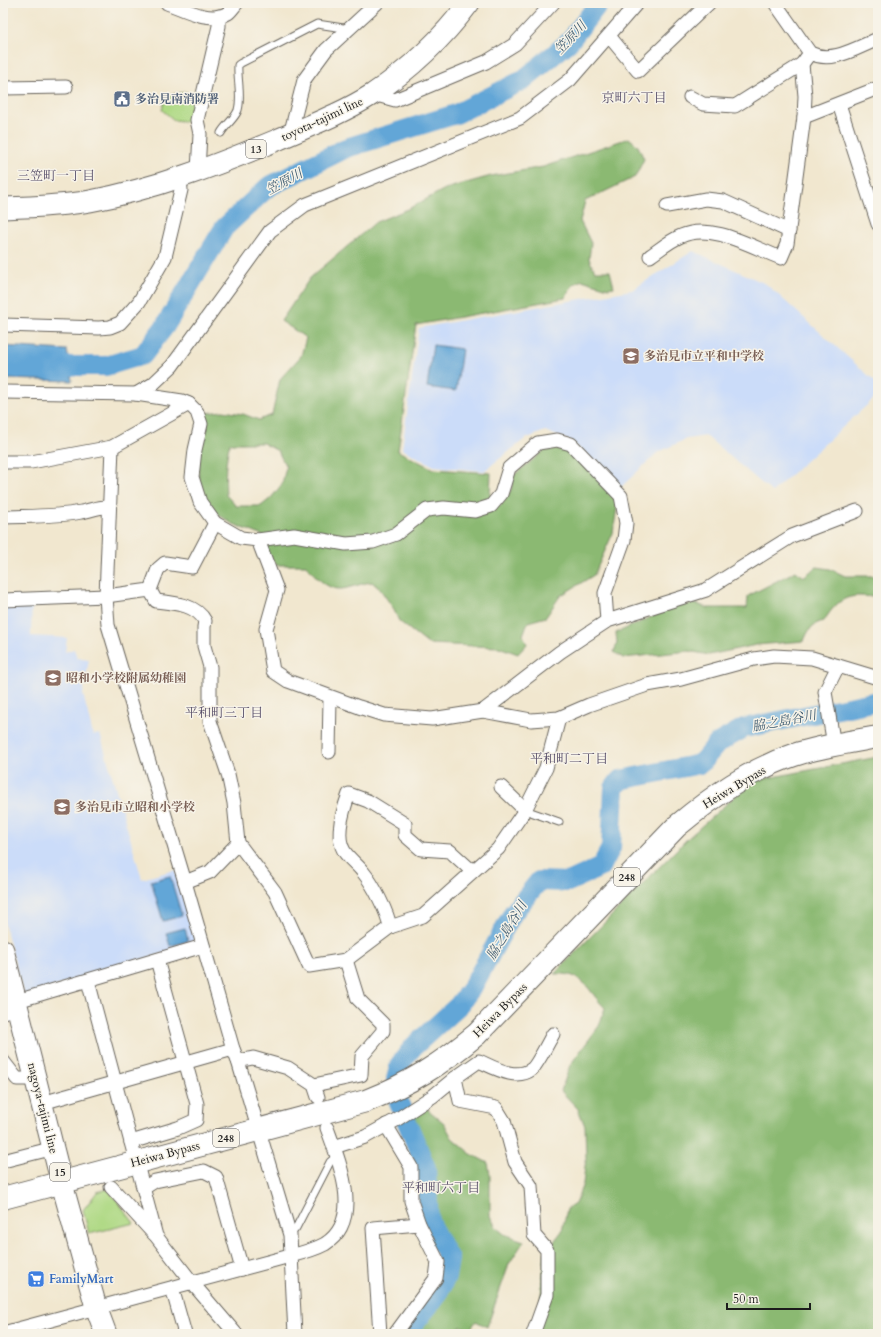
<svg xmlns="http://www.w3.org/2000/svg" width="881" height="1337" font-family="Cardo,'Noto Serif JP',serif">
	<rect width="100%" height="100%" fill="#f7f3e8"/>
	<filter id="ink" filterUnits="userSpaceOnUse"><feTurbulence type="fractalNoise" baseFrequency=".025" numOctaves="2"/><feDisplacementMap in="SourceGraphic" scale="8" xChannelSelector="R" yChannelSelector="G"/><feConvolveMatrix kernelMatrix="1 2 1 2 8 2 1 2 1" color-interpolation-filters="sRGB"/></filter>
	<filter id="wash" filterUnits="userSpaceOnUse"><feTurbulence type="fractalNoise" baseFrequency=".012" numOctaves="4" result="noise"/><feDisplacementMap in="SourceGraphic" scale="16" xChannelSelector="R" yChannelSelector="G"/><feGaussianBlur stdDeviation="0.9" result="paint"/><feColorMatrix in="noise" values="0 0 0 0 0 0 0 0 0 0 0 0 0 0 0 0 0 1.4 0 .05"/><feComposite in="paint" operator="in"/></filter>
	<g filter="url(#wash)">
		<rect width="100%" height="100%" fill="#f1e7cf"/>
		<!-- built -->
		<g fill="#cbdcf9">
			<polygon points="693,251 766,284 878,384 878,395 772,492 706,436 686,439 657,453 621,487 572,442 545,431 525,439 484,471 434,466 402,449 419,328 632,290"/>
			<polygon points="32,603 31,636 67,638 65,652 74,649 77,658 89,659 83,694 93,735 100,734 142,879 175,870 195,939 191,945 24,996 3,918 3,605"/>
		</g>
		<!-- green -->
		<g fill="#afd984" stroke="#667a50">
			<polygon points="185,92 197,95 190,122 174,120 162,110 166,95"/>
			<polygon points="108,1189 134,1223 89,1234 83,1210 97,1192"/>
		</g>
		<!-- forest -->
		<g fill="#8bb972" stroke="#546a47" fill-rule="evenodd">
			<path d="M629,138L638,146L644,159L635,177L585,201L580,221L591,243L589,259L595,271H610L614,287L608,288L582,280L573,285L565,298L416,325L398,451L433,469L491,473L490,495L500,506L511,490L514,475L545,450L558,449L569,451L614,495L617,507L613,533L594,575L560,596L546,617L528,622L523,635L527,644L518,654L499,647L428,644L399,621L393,608L380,589L372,582C363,583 356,586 347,588C329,593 317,578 306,565H276L267,555L263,536L231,523L211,509L200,490L197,454L207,430L206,413L223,411L243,414L259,420L272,415L280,379L301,356L306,338L281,321L310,278L376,222L408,209L445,189L491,176L543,167ZM230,443H263L278,451L286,467L282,484L271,498L261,506H236L226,495C225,477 225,460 230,443Z"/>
			<path d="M817,567L830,569L845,576H878V598C851,593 839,596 824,621C813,623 808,630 804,641L756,645L709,655L689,651L623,658L614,652L617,643L616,633L678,605L697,604L708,608H747L748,596L796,571L803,577Z"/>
			<path d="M878,757V1334H530L540,1306L545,1253L562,1231L567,1209L575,1204L583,1184L586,1158L585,1126L578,1109L561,1091L570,1065L599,1026L605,1008C586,989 585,972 554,974L687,839L752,781Z"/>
			<polygon points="426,1108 444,1123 452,1138 471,1154 488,1163 490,1174 490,1216 496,1227 504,1234 524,1241 509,1264 487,1327 476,1321 470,1330 460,1326 455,1334 413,1334 440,1300 451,1280 454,1258 436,1219 432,1167 412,1118"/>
		</g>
		<!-- water -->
		<g fill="#62a6d7" stroke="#3f617a">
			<polygon points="433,345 462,349 456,391 427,387"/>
			<polygon points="3,346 67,350 72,381 3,379"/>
			<polygon points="170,876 182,916 163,921 151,881"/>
			<polygon points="185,928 188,941 170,946 166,933"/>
		</g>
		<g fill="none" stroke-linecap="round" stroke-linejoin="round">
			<!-- river -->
			<g stroke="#62a6d7" stroke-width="20">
				<polyline points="3,366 106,366 143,355 165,326 224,228 268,187 346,148 456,114 523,80 569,42 599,3"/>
				<polyline points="406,1334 435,1298 446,1277 449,1259 429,1222 426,1168 399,1103 396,1079 400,1064 413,1047 458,1006 473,986 513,913 539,881 568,882 601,867 611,848 614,788 620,780 700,764 718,743 744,728 878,701"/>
			</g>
		</g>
	</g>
	<g filter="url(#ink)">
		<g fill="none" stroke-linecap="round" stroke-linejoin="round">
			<!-- service casing -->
			<g stroke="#67635b" stroke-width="9">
				<g id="service">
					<path d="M221,133C225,125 235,119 238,110C242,96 237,79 238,65L241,63L317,24L350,29"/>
					<polyline points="525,810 559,822"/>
					<polyline points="290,1235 296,1228 330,1162 336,1157"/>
				</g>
			</g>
			<!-- minor casing -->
			<g stroke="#67635b" stroke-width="15">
				<g id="minor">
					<path d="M167,3C184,9 210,24 228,13C231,11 234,6 237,3"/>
					<path d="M775,3L810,53C832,64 856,48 878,39"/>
					<polyline points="609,36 638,71 709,3"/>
					<polyline points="3,88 66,87"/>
					<polyline points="373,94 395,100 486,62 515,44 553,3"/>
					<polyline points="690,97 703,104 735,106 802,64 810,53"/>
					<polyline points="839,104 878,224"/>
					<polyline points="804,117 878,88"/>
					<polyline points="290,135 304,80 326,50 377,3"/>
					<polyline points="198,171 200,134 197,120 219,26 219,16"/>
					<polyline points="667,206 706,199 723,201 789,231"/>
					<path d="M650,256C660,249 671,240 681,236C711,222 752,247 781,258L787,244L804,117L805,96L802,64"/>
					<polyline points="3,325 99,328 110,327 120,323 139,302 165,257 181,190 180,177"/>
					<polyline points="3,392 136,394 153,384 172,366 270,231 305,205 520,118 570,80 637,3"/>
					<polyline points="136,394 182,401 189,404 197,412 201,424 195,450 192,477 200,502 215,523 241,538 258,540 294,535 346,544 373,542 396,534 427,510 444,508 475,511 491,506 501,494 509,468 538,443 557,440 571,444 621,496 626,523 624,540 605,593 607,621"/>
					<polyline points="112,447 106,596 108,625 185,882 233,1049 238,1061 290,1235 295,1334"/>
					<polyline points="3,462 31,462 112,447 189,404"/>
					<path d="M3,517C29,516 55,517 81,512C90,511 99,506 108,507"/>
					<polyline points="258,540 277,590 266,629 273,671 288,681 359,707 384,715 432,719 483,711 531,720 559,718 589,705 647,685 681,679 754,659 774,656 812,658 878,678"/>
					<polyline points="150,590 158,569 165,563 192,567 215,523"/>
					<path d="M3,600L106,596L150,590L156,601C174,603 196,604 205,621L204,627V646L210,667V721L228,774L234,803L238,843L210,872L185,882"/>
					<polyline points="483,711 560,652 607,621 706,590 792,536 857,511"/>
					<polyline points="834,745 825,692 838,666"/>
					<polyline points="329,752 330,698"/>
					<polyline points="501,787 525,810"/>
					<polyline points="238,843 275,892 309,966 346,960 390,927 423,916 498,849 525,810 546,768 559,718"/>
					<path d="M390,927C388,913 373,884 363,872C358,865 349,859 344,851C335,836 343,810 349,794L368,801L405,824V835L421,849L450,851L472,871"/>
					<polyline points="88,981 156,1236 194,1285 236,1334"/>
					<polyline points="17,1001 203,946"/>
					<polyline points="3,1012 18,1008"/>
					<polyline points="3,1061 17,1079 36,1079"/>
					<polyline points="238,1061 253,1058 288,1068 314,1085 318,1097"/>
					<polyline points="455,1078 460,1101 496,1108 504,1121 515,1162 531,1186 534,1235 547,1250 547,1295 533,1334"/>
					<polyline points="314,1085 361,1075 362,1056 383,1031 383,1024 358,999 346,960"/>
					<polyline points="42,1103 233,1049"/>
					<polyline points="386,1125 411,1167 411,1201 419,1224 438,1262 436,1278 395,1334"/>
					<polyline points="131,1142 178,1128 196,1120 197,1104 157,960"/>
					<path d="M334,1147L365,1137L396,1120L433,1096L455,1078L479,1061C495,1068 516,1081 532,1069C537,1065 549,1041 553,1034"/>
					<polyline points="3,1161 54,1148"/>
					<polyline points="111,1187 154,1234"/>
					<polyline points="144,1188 155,1181 204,1171 216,1177 242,1269"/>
					<polyline points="172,1288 185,1334"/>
					<path d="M3,1333L290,1256C302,1253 314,1250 325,1244C364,1220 339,1161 327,1128"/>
					<polyline points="380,1334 373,1228 419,1224"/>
				</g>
			</g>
			<!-- primary casing -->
			<g stroke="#67635b" stroke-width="23">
				<g id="primary">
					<path d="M3,208C32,207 62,206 90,201C155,189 217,165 277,140C309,126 343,113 373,94C409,70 443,38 469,3"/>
					<polyline points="3,950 62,1184 96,1307 106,1334"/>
				</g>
			</g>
			<!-- trunk casing -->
			<g stroke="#67635b" stroke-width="24">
				<path id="trunk" d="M3,1198L366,1101C411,1083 440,1065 477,1034L677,826C712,797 751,769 794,755C821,746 850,742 878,737"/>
			</g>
			<!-- service -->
			<use href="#service" stroke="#fff" stroke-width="7"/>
			<!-- minor -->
			<use href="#minor" stroke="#fff" stroke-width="13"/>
			<!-- primary -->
			<use href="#primary" stroke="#fff" stroke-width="21"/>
			<!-- trunk -->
			<use href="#trunk" stroke="#fff" stroke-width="22"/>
		</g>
	</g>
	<!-- icons -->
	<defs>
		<g id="civic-square" transform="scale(0.9)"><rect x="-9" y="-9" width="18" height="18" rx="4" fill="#5c6f8a" stroke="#f7f3e8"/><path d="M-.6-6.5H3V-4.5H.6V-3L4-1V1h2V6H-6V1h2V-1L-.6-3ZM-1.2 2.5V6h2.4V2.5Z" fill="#fff"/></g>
		<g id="school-square" transform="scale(0.9)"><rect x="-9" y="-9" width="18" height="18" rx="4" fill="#8d6e63" stroke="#f7f3e8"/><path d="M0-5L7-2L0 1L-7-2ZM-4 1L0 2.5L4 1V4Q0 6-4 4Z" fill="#fff"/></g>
		<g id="supermarket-square" transform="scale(0.9)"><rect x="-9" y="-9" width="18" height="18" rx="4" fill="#3f7fe0" stroke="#f7f3e8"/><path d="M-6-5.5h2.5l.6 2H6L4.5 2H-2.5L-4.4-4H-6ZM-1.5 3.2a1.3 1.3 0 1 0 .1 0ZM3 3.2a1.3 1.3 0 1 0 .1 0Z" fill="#fff"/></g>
	</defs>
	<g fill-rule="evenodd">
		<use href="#civic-square" x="122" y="99"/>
		<use href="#school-square" x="631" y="356"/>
		<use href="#school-square" x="53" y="678"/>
		<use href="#school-square" x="62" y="807"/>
		<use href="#supermarket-square" x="36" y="1279"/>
	</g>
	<g text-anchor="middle" stroke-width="3" stroke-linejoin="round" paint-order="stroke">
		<!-- shield labels -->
		<g fill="#f7f3e8" stroke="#5e5c59" stroke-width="1">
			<rect x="246" y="140" width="20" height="18" rx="3"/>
			<rect x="614" y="868" width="26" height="18" rx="3"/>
			<rect x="213" y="1129" width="26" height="18" rx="3"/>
			<rect x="50" y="1163" width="20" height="18" rx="3"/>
		</g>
		<g font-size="11" font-weight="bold" fill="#1c1c1c">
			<text x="256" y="153">13</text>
			<text x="627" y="881">248</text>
			<text x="226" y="1142">248</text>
			<text x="60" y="1176">15</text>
		</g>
		<!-- service labels -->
		<g font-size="12" font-weight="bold" fill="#4e5e75" stroke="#f7f3e8" text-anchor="start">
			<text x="135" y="103">多治見南消防署</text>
		</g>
		<!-- street labels -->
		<g font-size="12" fill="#1c1c1c" stroke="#f7f3e8">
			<text transform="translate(322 119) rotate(-25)" y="4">toyota-tajimi line</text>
			<text transform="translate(734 787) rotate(-31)" y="4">Heiwa Bypass</text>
			<text transform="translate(500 1010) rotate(-45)" y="4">Heiwa Bypass</text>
			<text transform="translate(43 1108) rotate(76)" y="4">nagoya-tajimi line</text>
			<text transform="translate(165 1154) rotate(-15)" y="4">Heiwa Bypass</text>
		</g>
		<!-- education labels -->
		<g font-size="12" font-weight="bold" fill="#785e54" stroke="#f7f3e8" text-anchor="start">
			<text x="644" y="360">多治見市立平和中学校</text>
			<text x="66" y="682">昭和小学校附属幼稚園</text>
			<text x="75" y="811">多治見市立昭和小学校</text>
		</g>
		<!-- shop labels -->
		<g font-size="12" font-weight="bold" fill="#366cbe" stroke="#f7f3e8" text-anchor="start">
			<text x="49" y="1283">FamilyMart</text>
		</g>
		<!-- water labels -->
		<g font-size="13" font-style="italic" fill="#3c5a70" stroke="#f7f3e8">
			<text transform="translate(570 37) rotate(-47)" y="5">笠原川</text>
			<text transform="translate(284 181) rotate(-29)" y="5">笠原川</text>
			<text transform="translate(784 720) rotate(-11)" y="5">脇之島谷川</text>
			<text transform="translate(506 930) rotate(-59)" y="5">脇之島谷川</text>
		</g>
		<!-- neighbourhood labels -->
		<g font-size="13" fill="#584f6a" stroke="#f7f3e8">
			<text x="634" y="102">京町六丁目</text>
			<text x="56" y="180">三笠町一丁目</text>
			<text x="224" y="717">平和町三丁目</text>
			<text x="569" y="763">平和町二丁目</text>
			<text x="441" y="1192">平和町六丁目</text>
		</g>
	</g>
	<!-- margin -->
	<rect width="881" height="1337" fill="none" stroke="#f7f3e8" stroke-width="16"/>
	<!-- scale -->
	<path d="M727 1303v6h83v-6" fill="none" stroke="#1c1c1c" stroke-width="2"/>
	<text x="733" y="1303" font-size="12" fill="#1c1c1c" stroke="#f7f3e8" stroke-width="3" paint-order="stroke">50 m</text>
</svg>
